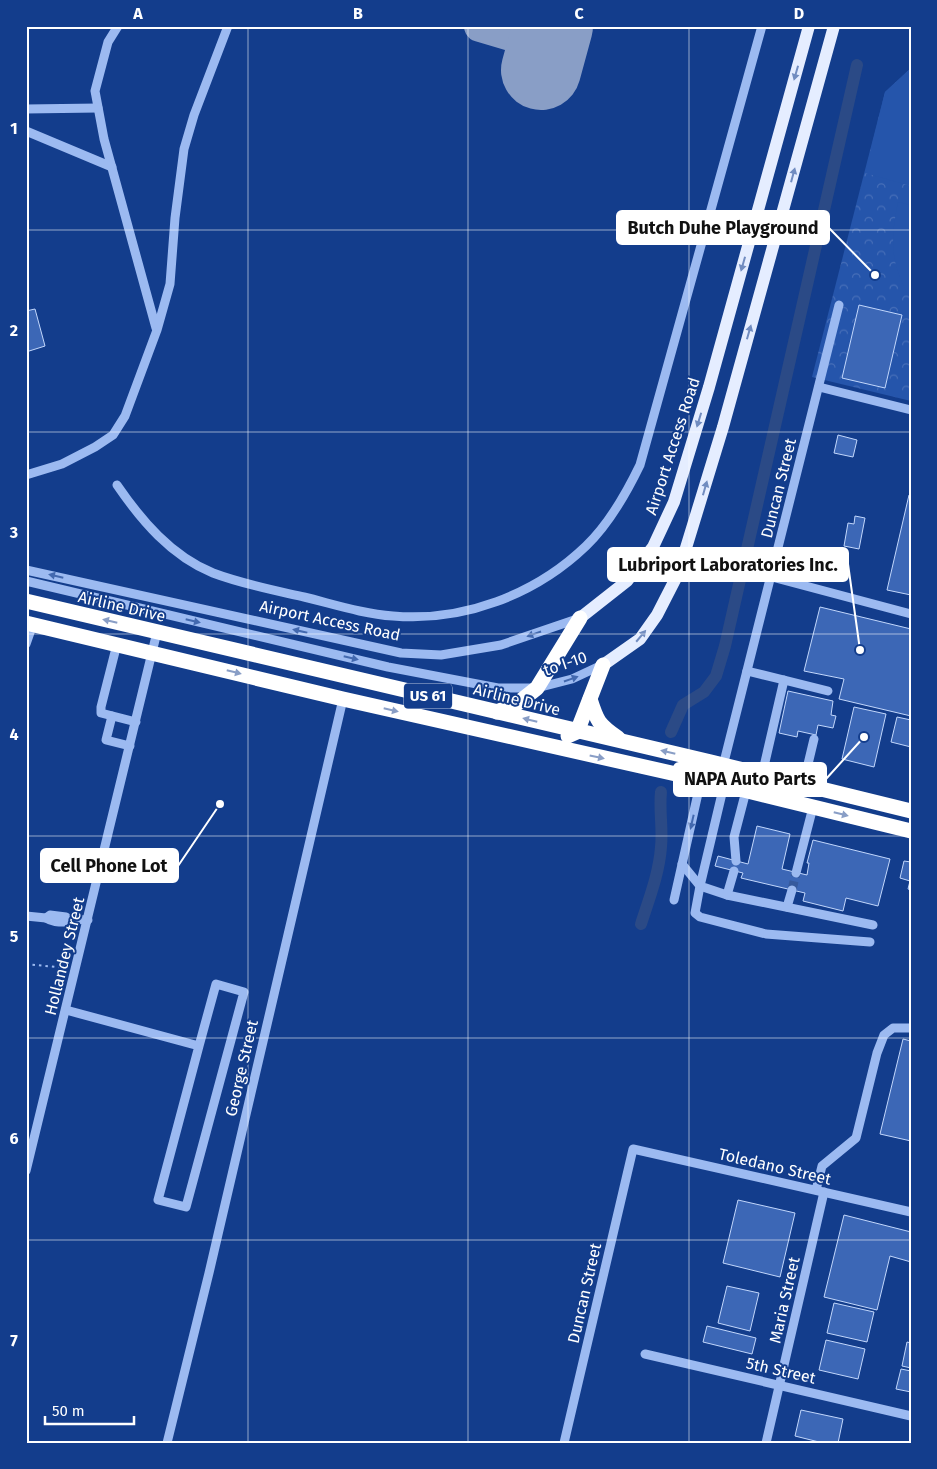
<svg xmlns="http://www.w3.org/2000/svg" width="937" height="1469" font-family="'Fira Sans',sans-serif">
	<defs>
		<pattern id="forest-crowns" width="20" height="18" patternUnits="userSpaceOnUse" patternTransform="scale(1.25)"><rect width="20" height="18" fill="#2555ab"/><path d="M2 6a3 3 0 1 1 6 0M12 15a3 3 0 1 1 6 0" fill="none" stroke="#466eb8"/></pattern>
	</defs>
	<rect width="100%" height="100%" fill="#133d8c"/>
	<!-- forest -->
	<polygon fill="url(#forest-crowns)" points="911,68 911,401 812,377 885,92"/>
	<!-- pitch -->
	<g fill="#2555ab">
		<polygon points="911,68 911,186 865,173 885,92"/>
		<path d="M898,202L911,205V299C890,265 890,240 898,202Z"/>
	</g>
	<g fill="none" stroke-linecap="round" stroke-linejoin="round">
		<!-- canal -->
		<g stroke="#2b4a86" stroke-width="12">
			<polyline points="671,732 683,705 704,692 716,676 725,646 857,65"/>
			<path d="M641,924C649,899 659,874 661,847C663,829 659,810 661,792"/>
		</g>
		<!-- taxiway -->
		<polyline stroke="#899ec6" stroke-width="32" points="480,26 548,46"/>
		<!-- runway -->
		<polyline stroke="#899ec6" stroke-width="80" points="541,70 553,26"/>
	</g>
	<!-- building -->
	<g fill="#3c67b6" stroke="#c2d7fc">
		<polygon points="859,305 902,315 885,388 842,378"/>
		<polygon points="35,309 45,346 26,352 26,311"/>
		<polygon points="838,435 857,440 853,457 834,453"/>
		<polygon points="909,495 911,495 911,595 887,590"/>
		<polygon points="855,516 865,518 859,549 844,546 848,523 854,524"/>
		<polygon points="820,607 911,629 911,716 839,699 844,679 804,671"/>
		<polygon points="788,691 833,701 831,715 836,716 833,728 818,725 816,735 798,731 797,737 779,733"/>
		<polygon points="854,707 886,714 874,767 842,759"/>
		<polygon points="897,717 911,720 911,747 891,742"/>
		<polygon points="757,826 790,834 782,869 807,875 809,863 807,863 813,840 890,859 878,906 846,898 843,911 803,901 805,893 741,878 743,873 715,866 718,856 748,864"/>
		<polygon points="904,861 911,862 911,890 908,889 910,881 900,878"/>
		<polygon points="903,1039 911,1041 911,1141 880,1134"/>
		<polygon points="738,1200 795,1213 780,1277 723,1263"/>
		<polygon points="844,1215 911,1232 911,1262 890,1256 877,1310 824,1297"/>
		<polygon points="727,1286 759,1293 750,1331 718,1323"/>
		<polygon points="834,1303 874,1312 867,1342 827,1333"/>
		<polygon points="707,1326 756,1338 752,1354 703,1342"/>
		<polygon points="826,1340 865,1349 858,1379 819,1370"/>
		<polygon points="907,1342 911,1343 911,1368 902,1366"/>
		<polygon points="901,1369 911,1371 911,1392 896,1389"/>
		<polygon points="801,1410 843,1419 838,1443 823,1443 795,1436"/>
	</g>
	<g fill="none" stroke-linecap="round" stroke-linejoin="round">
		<!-- minor-tunnel -->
		<polyline stroke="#365a9d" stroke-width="9" stroke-dasharray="9 4.5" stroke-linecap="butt" points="792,890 796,873"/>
		<!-- path -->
		<polyline stroke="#9cbaf1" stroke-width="2" stroke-dasharray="2.5 4" stroke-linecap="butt" points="26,964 66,968"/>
		<!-- minor -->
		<g stroke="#9cbaf1" stroke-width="9">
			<polyline points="118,26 108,42 95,91 104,139 156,328"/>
			<polyline points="26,109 98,108"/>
			<polyline points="26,131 112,167"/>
			<polyline points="819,387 911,410"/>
			<polyline points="26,475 62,464 95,447 113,435 125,416 157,330 170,284 175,218 184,149 194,115 228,26"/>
			<path d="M117,485C141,520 171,556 213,573C242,584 273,590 304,597C333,604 363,614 393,616C463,622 535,595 586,546C609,524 626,494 640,465L762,26"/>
			<polyline points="26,570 401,653 441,655 501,645 580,618"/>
			<polyline points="772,577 911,614"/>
			<polyline points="26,581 388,667 498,688 537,688 572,679 602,665"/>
			<polyline points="26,644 33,624"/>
			<polyline points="117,644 101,707 101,713 136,722"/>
			<polyline points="747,671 784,680 762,775"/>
			<polyline points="784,680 828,691"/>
			<polyline points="112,716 106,740 130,746"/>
			<polyline points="723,766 839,305"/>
			<polyline points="724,785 700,886 727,895 873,925"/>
			<polyline points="803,785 814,739"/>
			<polyline points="736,861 734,837 746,791"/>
			<polyline points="682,864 700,886 695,913 700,917 766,934 870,942"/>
			<polyline points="796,873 813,807"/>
			<polyline points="727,895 734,871"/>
			<polyline points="674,900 701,780"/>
			<polyline points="787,907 792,890"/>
			<polyline points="26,916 46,918"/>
			<path d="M68,919L65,922C58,922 52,922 46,918L50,915L66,917L68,919L88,920"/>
			<polyline points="66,1010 199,1046 158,1200 186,1207 244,992 216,984 199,1046"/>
			<polyline points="26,1171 157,632"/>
			<polyline points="816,1190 822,1166 856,1138 877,1053 884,1035 893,1028 911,1028"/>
			<polyline points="645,1354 911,1416"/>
			<polyline points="167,1443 209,1273 343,699"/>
			<polyline points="564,1443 633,1149 911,1212"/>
			<polyline points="766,1443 824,1192"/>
		</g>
		<!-- major -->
		<g stroke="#e5edff" stroke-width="12">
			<polyline points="580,618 627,581 653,547 674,502 709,387 809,26"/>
			<polyline points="603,665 640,639 657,615 678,574 723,427 834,26"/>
		</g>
		<!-- highway -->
		<g stroke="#fff" stroke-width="15">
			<polyline points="26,601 711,762 911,811"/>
			<polyline points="26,623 343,699 707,781 911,831"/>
			<path d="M590,699C597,721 598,724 618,738"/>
			<polyline points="497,712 518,703 537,688 580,618"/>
			<polyline points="568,736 577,732 603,665"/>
		</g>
	</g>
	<!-- one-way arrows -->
	<defs><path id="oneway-solid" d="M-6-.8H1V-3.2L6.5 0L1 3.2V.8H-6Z" transform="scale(1.25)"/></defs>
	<g fill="#718cc0">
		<use href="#oneway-solid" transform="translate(796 73) rotate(106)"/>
		<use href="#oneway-solid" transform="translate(793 175) rotate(-75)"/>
		<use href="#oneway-solid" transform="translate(743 264) rotate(106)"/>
		<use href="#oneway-solid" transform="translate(749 332) rotate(-74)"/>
		<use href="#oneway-solid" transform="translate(699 420) rotate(107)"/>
		<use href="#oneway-solid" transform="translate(705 488) rotate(-74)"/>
		<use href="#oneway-solid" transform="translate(641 636) rotate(-50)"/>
	</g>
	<g fill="#4369af">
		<use href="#oneway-solid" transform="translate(56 576) rotate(-167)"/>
		<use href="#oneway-solid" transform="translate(193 621) rotate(13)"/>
		<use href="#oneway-solid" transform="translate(300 631) rotate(-167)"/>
		<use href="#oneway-solid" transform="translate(534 634) rotate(161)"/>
		<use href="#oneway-solid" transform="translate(351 658) rotate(13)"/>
		<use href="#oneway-solid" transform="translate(571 679) rotate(-19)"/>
		<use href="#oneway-solid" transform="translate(692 822) rotate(103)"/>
	</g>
	<g fill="#899ec6">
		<use href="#oneway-solid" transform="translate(110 621) rotate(-167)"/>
		<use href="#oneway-solid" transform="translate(234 672) rotate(14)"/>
		<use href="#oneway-solid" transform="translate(391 710) rotate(13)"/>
		<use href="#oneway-solid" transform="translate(530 720) rotate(-166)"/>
		<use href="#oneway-solid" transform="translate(668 752) rotate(-167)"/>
		<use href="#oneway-solid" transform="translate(597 757) rotate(12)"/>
		<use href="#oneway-solid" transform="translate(841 814) rotate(14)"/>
	</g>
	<!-- grid -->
	<path fill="none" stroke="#fff" stroke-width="1" stroke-opacity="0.55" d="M248,26V1443M468,26V1443M689,26V1443M26,230H911M26,432H911M26,634H911M26,836H911M26,1038H911M26,1240H911"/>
	<g text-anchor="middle" stroke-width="4" stroke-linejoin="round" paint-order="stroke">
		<!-- shield labels -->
		<rect fill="#133d8c" stroke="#b8c5dc" stroke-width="1" x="404" y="683.5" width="48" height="25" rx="4"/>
		<g font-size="15" font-weight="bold" fill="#fff">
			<text x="428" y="701">US 61</text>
		</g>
		<!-- street labels -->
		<g font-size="16" fill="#fff" stroke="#133d8c">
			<text transform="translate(672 446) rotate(-72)" y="6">Airport Access Road</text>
			<text transform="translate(778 488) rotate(-76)" y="6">Duncan Street</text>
			<text transform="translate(122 606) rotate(13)" y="6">Airline Drive</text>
			<text transform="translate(330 620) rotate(12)" y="6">Airport Access Road</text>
			<text transform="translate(565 663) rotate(-19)" y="6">to I-10</text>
			<text transform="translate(517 699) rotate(14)" y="6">Airline Drive</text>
			<text transform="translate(64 956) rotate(-76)" y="6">Hollandey Street</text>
			<text transform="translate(241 1068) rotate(-77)" y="6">George Street</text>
			<text transform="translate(775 1166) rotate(13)" y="6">Toledano Street</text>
			<text transform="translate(584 1293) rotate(-77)" y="6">Duncan Street</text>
			<text transform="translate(784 1300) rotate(-77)" y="6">Maria Street</text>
			<text transform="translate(781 1370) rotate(13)" y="6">5th Street</text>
		</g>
	</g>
	<!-- callouts -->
	<path fill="none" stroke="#fff" stroke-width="2" d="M875 275L829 228M860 650L848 564M864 737L826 779M220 804L178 866"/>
	<g fill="#fff" stroke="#133d8c" stroke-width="2">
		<circle cx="875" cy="275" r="5"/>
		<circle cx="860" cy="650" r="5"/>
		<circle cx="864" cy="737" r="5"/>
		<circle cx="220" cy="804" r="5"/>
	</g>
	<g fill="#fff" stroke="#fff" stroke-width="2">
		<rect x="617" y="211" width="212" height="33" rx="5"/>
		<rect x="608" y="548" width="240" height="33" rx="5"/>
		<rect x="674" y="763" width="152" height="33" rx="5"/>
		<rect x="41" y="849" width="137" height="33" rx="5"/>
	</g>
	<g font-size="18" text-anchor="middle" font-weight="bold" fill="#111">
		<text x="723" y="234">Butch Duhe Playground</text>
		<text x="728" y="571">Lubriport Laboratories Inc.</text>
		<text x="750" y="785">NAPA Auto Parts</text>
		<text x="109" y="872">Cell Phone Lot</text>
	</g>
	<!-- border -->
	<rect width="937" height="1469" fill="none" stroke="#133d8c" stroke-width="55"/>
	<!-- scale -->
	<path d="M45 1416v8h89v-8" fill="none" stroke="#ffffff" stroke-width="2.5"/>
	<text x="52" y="1416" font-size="15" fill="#ffffff" stroke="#133d8c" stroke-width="4" paint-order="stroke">50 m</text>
	<rect x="28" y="28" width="882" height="1414" fill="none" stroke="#fff" stroke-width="2"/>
	<g font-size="16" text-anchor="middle" font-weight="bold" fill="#fff">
		<text x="138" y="19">A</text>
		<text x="358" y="19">B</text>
		<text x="579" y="19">C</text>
		<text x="799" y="19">D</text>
		<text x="14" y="134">1</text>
		<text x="14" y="336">2</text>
		<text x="14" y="538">3</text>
		<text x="14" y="740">4</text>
		<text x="14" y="942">5</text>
		<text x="14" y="1144">6</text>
		<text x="14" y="1346">7</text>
	</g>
</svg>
